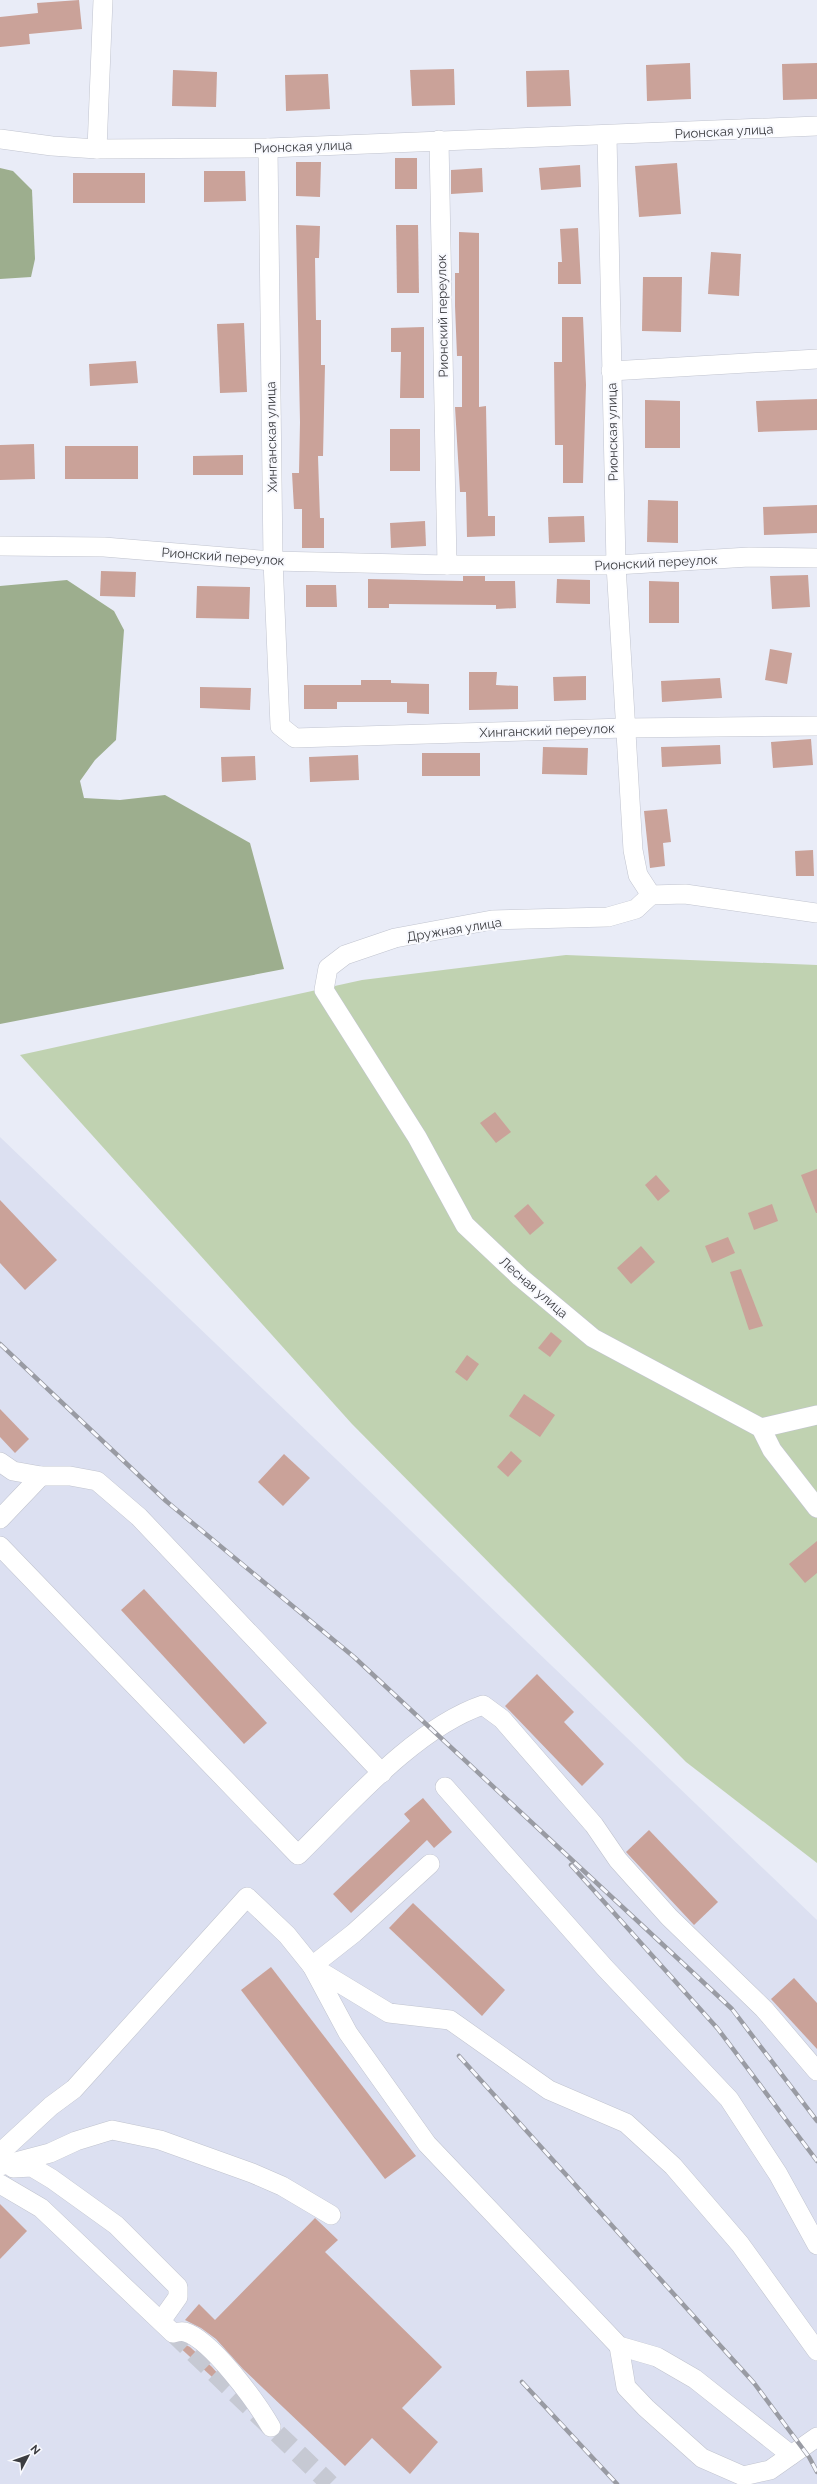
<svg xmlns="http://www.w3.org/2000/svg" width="817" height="2484" font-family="Raleway,sans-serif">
	<rect width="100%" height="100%" fill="#e9ecf7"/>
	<!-- built -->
	<polygon fill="#dce0f1" points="0,1137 817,1920 817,2484 0,2484"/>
	<!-- green -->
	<polygon fill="#c0d2b1" points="566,955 817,965 817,1863 686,1762 352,1424 20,1055 362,980"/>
	<!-- forest -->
	<g fill="#9dae8e">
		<polygon points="0,168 13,171 32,190 35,259 31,277 0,279"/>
		<polygon points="67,580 114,611 124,630 116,740 95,760 80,781 84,798 120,800 165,795 250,843 284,969 0,1024 0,586"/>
	</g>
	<!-- building -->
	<g fill="#caa299">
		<polygon points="79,0 82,29 29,34 30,44 0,47 0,17 38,13 37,3"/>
		<polygon points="690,63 691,99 647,101 646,65"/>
		<polygon points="817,63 817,99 783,100 782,64"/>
		<polygon points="454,69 455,105 412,106 410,70"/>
		<polygon points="173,70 217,72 216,107 172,106"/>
		<polygon points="569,70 571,106 527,107 526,71"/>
		<polygon points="328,74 330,109 286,111 285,75"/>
		<rect x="395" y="158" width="22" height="31"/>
		<polygon points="296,162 321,162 320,197 296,196"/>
		<polygon points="677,163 681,214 639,217 635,166"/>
		<polygon points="580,165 581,187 541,190 539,168"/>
		<polygon points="482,168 483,192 451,194 451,170"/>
		<polygon points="204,171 245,171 246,201 204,202"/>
		<rect x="73" y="173" width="72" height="30"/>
		<polygon points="296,225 320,226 319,258 315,258 316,320 321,320 321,365 325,365 323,456 318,456 320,518 324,518 324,548 302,548 302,509 294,509 292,473 299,473 300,422"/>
		<polygon points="396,225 418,225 419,293 397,293"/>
		<polygon points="578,228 581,284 558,284 558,262 562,262 560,229"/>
		<polygon points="459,232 479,233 479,407 486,406 488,516 495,516 495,536 467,537 466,492 460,492 455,407 462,407 462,356 457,356 455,306 455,273 459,273"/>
		<polygon points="711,252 741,254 739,296 708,294"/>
		<polygon points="643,277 682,277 681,332 642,331"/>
		<polygon points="562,317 583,317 586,385 583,483 563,483 563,445 555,445 554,362 562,362"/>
		<polygon points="244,323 247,392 220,393 217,324"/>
		<polygon points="424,327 424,398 400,398 401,352 391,352 391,328"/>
		<polygon points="136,361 138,383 90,386 89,364"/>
		<polygon points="817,399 817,430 758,432 756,401"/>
		<polygon points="645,400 680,401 680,448 645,448"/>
		<rect x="390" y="429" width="30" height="42"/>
		<polygon points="34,444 35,479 0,480 0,445"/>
		<rect x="65" y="446" width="73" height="33"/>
		<polygon points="243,455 243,475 193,475 193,456"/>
		<polygon points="648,500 678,501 678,543 647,542"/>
		<polygon points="817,505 817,533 764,535 763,507"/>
		<polygon points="584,516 585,542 549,543 548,517"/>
		<polygon points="425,521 426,546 391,548 390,523"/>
		<polygon points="101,571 136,572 135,597 100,596"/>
		<polygon points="808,575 810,607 772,609 770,576"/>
		<polygon points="463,576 485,576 485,581 515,581 516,608 496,609 496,605 389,604 389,608 368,608 368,579 463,581"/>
		<polygon points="557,579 590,580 590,604 556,603"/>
		<polygon points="649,581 679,582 679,623 649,623"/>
		<polygon points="306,585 336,585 337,607 306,607"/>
		<polygon points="197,586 250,587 249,619 196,618"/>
		<polygon points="770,649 792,653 787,684 765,680"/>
		<polygon points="469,672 497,672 496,685 518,686 518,709 469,710"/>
		<polygon points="586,676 586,700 554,701 553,677"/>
		<polygon points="720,678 722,698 662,702 661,681"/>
		<polygon points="361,680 391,680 391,683 429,684 429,714 407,713 407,702 337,702 337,709 304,709 304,685 361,685"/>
		<polygon points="200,687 251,688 250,710 200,708"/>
		<polygon points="811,739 813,765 773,768 771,742"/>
		<polygon points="720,745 721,764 662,767 661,747"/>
		<polygon points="543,747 588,748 587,775 542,774"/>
		<rect x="422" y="753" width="58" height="23"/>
		<polygon points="358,755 359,780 310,782 309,757"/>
		<polygon points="255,756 256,780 222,782 221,757"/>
		<polygon points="667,809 671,842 663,843 665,866 650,868 644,811"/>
		<polygon points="813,850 814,876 796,876 795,851"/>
		<polygon points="495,1112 511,1132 496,1143 480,1123"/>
		<polygon points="817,1169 817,1213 816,1213 801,1175"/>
		<polygon points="656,1175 670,1191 658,1201 645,1185"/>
		<polygon points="0,1200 57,1260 25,1290 0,1263"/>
		<polygon points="528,1204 544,1223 530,1235 514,1216"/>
		<polygon points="772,1204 778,1221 754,1230 748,1213"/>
		<polygon points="728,1237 735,1253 712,1263 705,1246"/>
		<polygon points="641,1246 655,1262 631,1284 617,1268"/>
		<polygon points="741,1269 763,1326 749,1330 730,1272"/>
		<polygon points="551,1332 562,1341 550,1357 538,1348"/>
		<polygon points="467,1355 479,1364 467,1381 455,1372"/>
		<polygon points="524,1394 555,1415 540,1437 509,1416"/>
		<polygon points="0,1409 29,1439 15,1453 0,1437"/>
		<polygon points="511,1451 522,1461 508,1477 497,1467"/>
		<polygon points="284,1454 310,1478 283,1506 258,1482"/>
		<polygon points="817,1541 817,1573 805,1583 789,1564"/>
		<polygon points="144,1589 267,1723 244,1744 121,1610"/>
		<polygon points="537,1674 574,1712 564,1722 604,1764 582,1786 505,1706"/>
		<polygon points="423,1798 452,1832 434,1848 427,1840 351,1913 333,1894 410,1821 404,1814"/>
		<polygon points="649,1830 718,1902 694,1925 626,1852"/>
		<polygon points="413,1903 505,1990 482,2016 389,1928"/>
		<polygon points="271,1967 416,2156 385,2179 241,1990"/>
		<polygon points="794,1978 817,2003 817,2049 771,1999"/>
		<polygon points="0,2204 27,2231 0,2259"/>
		<polygon points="315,2218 338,2240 325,2252 442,2367 402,2408 438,2442 410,2474 372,2438 345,2466 243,2369 216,2339 201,2328 185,2320 199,2304 215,2320"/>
		<polygon points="182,2343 190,2347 212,2367 226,2383 223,2387 176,2344"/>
	</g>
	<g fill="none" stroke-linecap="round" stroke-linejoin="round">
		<!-- minor-tunnel -->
		<polyline stroke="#c6c9d3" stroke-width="19" stroke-dasharray="19 10" stroke-linecap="butt" points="173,2333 330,2484"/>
		<!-- minor casing -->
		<g stroke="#c1c4cf" stroke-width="20">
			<g id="minor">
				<polyline points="607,136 616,565 633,850 638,875 651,895 685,894 817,913"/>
				<polyline points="0,139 52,146 97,149 268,148 817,126"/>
				<polyline points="439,140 447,565"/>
				<polyline points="268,148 273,561 280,726 295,738 625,728 817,726"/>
				<polyline points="97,149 103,0"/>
				<polyline points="611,371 817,359"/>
				<polyline points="0,546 104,547 273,561 447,565 616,565 749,557 817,558"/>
				<polyline points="651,895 636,909 608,917 492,920 395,938 345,955 328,968 324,990 417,1137 465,1225 520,1277 593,1338 761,1428 772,1450 817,1508"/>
				<polyline points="761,1428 817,1415"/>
				<polyline points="0,1462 13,1471 41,1476 70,1476 97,1481 139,1517 382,1773"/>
				<polyline points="0,1519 41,1476"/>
				<path d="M0,1546L298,1855C349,1805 415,1728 483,1705L502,1719L594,1825L618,1860L669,1917L764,2009L817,2071"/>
				<polyline points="445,1787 605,1968 729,2099 778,2174 817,2245"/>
				<polyline points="312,1966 348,2033 427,2144 619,2346 657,2357 695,2379 791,2455"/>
				<polyline points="313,1967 389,2013 450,2020 549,2090 626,2123 673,2166 740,2244 817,2351"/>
				<polyline points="0,2153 51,2106 74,2089 247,1897 287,1935 312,1966 354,1933 430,1864"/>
				<polyline points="0,2166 50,2153 76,2141 112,2130 160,2140 252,2173 282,2186 331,2215"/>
				<polyline points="13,2168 32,2167 52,2179 116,2225 178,2287 178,2297 161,2321"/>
				<path d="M0,2184L41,2208L173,2333C177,2332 181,2331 185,2332C212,2340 257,2403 271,2427"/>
				<polyline points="619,2346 626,2387 646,2408 702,2458 743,2476 770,2470 817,2437"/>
			</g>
		</g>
		<!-- minor -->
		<use href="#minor" stroke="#fff" stroke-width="19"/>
		<!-- rail casing -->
		<g stroke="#999ba3" stroke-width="4.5">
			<g id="rail">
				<polyline points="0,1344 166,1501 354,1657 732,2009 817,2121"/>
				<polyline points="571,1865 718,2029 817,2161"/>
				<polyline points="459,2056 754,2383 809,2457 817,2472"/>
				<polyline points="522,2382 617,2484"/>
			</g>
		</g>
		<!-- rail -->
		<use href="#rail" stroke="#f8f9fe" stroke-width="3" stroke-dasharray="9" stroke-linecap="butt"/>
	</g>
	<g text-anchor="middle" stroke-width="4" stroke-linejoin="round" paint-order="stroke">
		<!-- street labels -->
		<g font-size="13" fill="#3c3d41" stroke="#f8f9fe">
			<text transform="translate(724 131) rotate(-3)" y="5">Рионская улица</text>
			<text transform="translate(303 146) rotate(-2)" y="5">Рионская улица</text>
			<text transform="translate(442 316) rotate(-91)" y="5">Рионский переулок</text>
			<text transform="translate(612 432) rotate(-91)" y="5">Рионская улица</text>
			<text transform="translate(271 437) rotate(-91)" y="5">Хинганская улица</text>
			<text transform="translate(223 556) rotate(4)" y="5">Рионский переулок</text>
			<text transform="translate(656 562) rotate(-3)" y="5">Рионский переулок</text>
			<text transform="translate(547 730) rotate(-2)" y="5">Хинганский переулок</text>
			<text transform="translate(454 929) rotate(-9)" y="5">Дружная улица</text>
			<text transform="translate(534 1287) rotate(41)" y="5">Лесная улица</text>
		</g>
	</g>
	<!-- north arrow -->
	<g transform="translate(28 2456) rotate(49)" stroke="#f8f9fe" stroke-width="3" paint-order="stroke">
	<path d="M0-3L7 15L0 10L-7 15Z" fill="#3c3d41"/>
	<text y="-6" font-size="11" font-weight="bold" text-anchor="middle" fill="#3c3d41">N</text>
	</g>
</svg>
